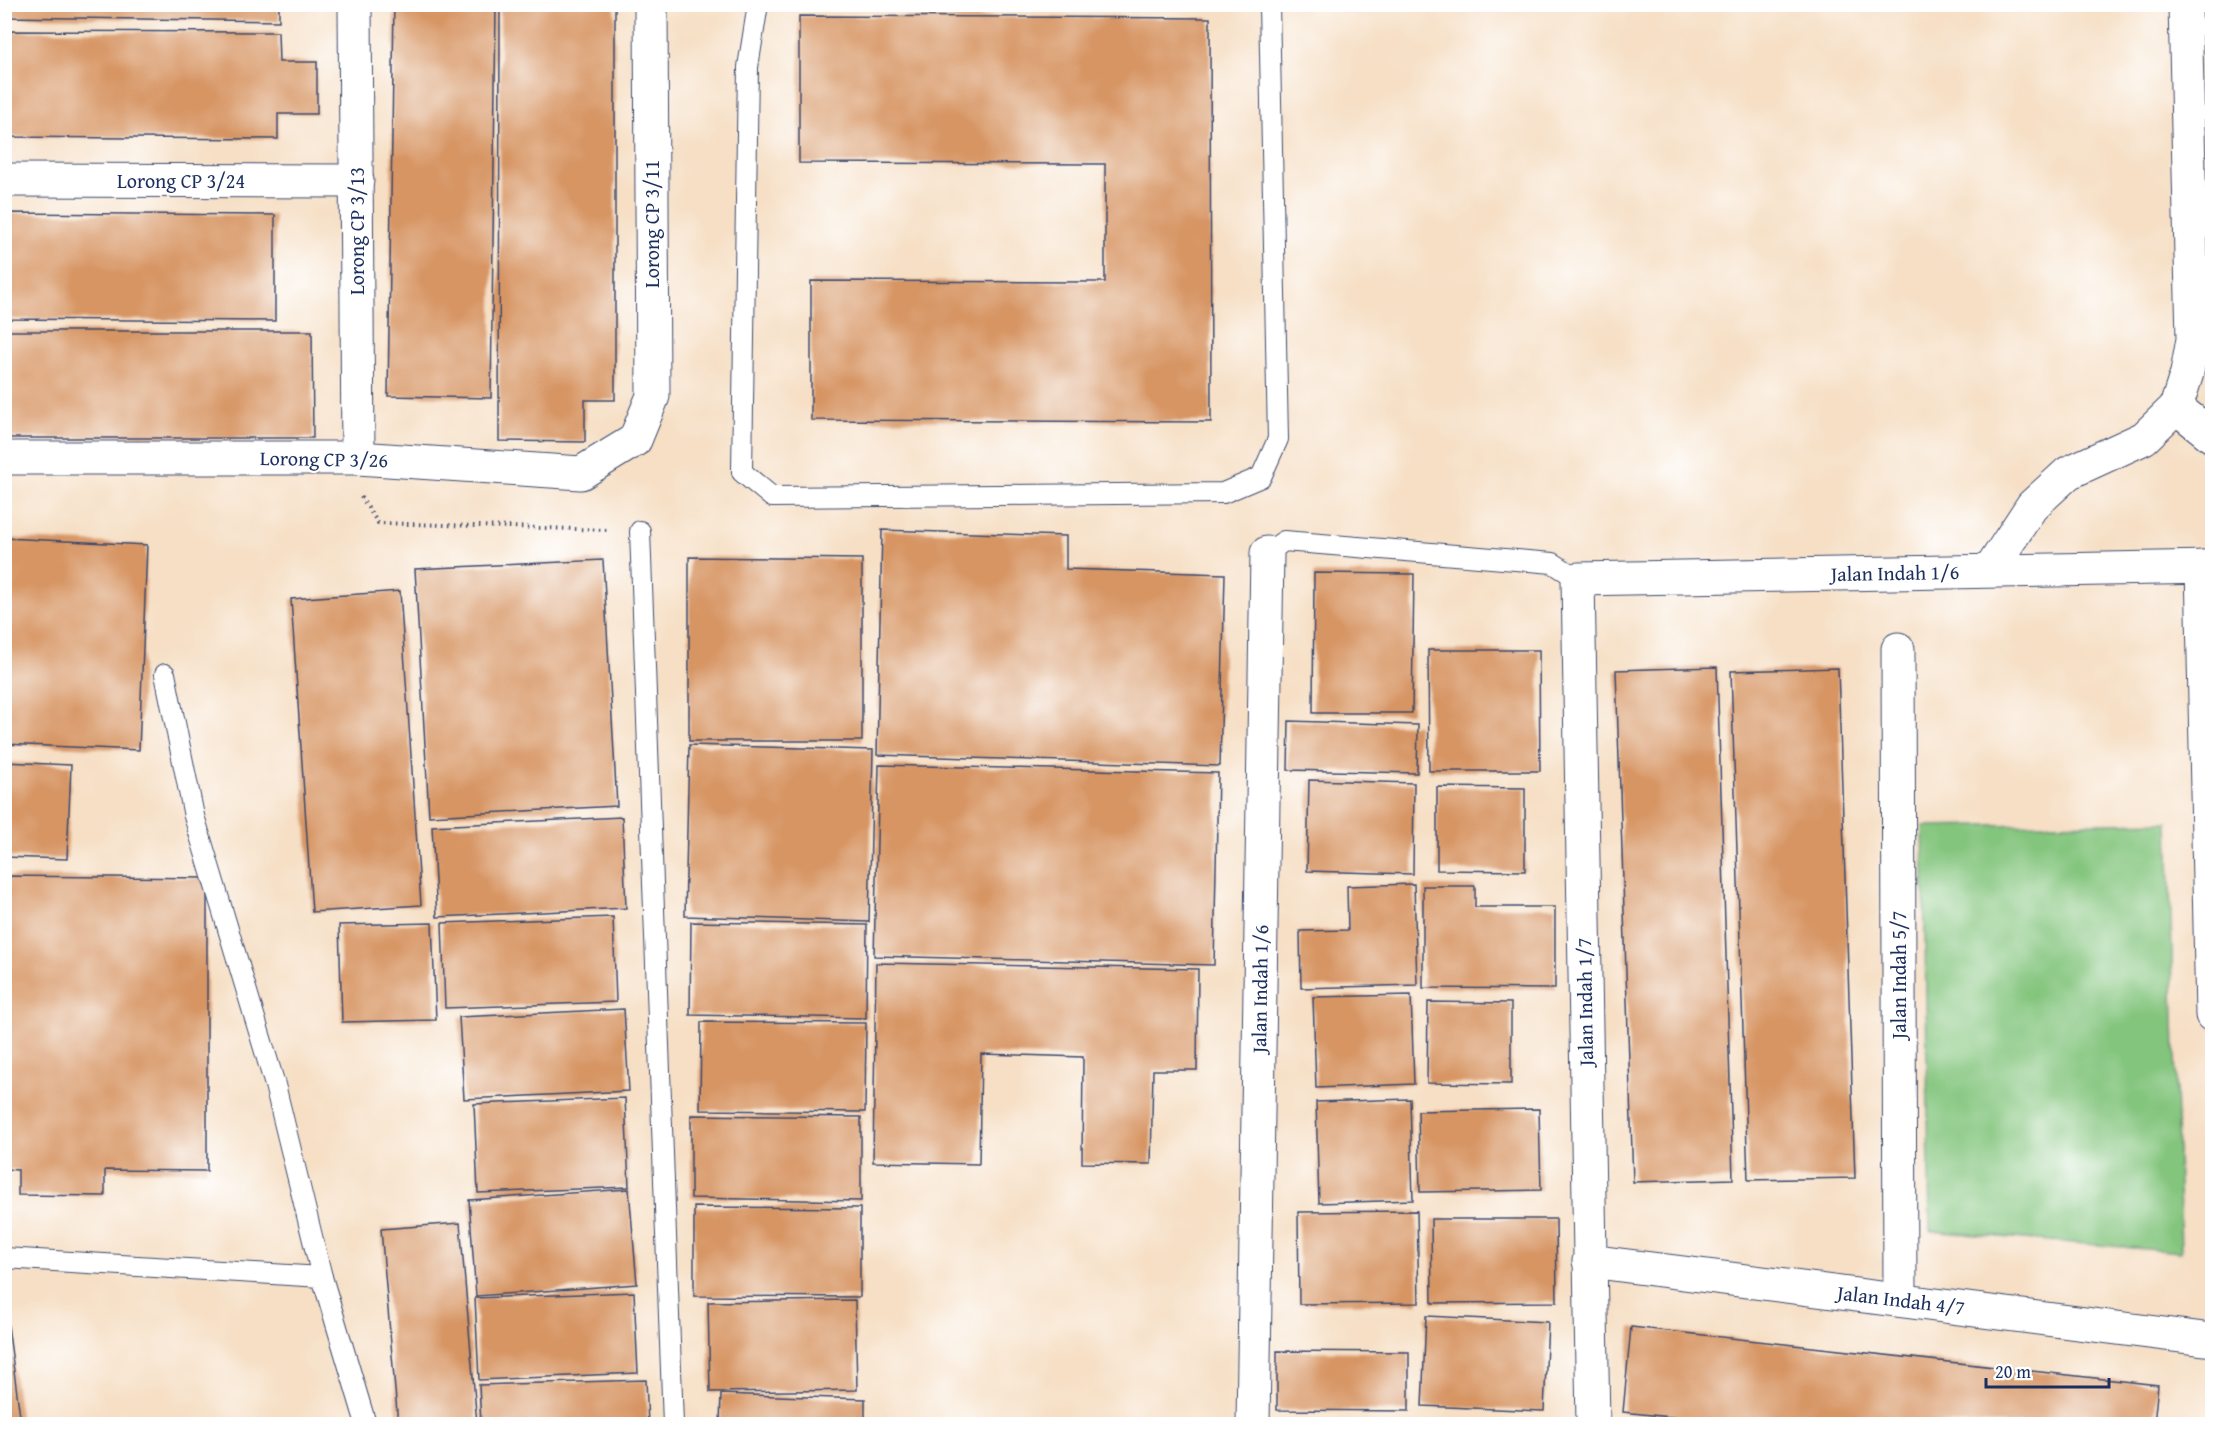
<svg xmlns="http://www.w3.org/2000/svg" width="2217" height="1429" font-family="'Gentium Book Plus',serif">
	<rect width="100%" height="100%" fill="#fff"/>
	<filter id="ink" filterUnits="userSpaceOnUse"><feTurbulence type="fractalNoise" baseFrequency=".0167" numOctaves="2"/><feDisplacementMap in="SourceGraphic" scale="12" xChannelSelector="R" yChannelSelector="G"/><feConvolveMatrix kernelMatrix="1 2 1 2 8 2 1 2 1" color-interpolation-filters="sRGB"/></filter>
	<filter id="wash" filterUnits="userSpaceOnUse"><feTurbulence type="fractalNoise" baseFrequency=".008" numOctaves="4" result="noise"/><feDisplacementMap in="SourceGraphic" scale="24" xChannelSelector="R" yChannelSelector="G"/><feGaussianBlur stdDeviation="1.35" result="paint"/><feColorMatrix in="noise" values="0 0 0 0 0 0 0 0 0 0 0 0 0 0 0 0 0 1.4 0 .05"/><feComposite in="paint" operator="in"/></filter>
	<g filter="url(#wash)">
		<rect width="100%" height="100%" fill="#f6dfc5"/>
		<!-- green -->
		<polygon fill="#83c57d" stroke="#4f7a6e" stroke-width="1.5" points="2168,822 2181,1252 1930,1231 1923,826"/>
		<g id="blocks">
			<!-- building -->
			<g fill="#d79564">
				<polygon points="4,4 279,4 279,21 4,17"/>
				<polygon points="394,4 496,4 491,398 388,396"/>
				<polygon points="500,4 615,4 615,400 585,400 585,442 499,441"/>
				<polygon points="799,16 1210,18 1211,422 811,420 811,281 1105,282 1105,164 799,163"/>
				<polygon points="4,31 278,32 279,62 317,62 317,114 278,114 278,139 4,137"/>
				<polygon points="4,213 275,215 275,321 4,319"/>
				<polygon points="4,331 312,331 313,438 4,438"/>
				<polygon points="882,530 1066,536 1066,569 1225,574 1220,766 877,755"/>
				<polygon points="4,538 147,545 139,750 4,744"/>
				<polygon points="689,557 862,559 862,741 689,741"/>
				<polygon points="603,560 617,806 429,816 415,569"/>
				<polygon points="1314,573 1414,574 1412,713 1313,713"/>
				<polygon points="400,591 421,905 312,912 291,599"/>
				<polygon points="1428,650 1539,650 1540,771 1429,771"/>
				<polygon points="1717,667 1733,1179 1633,1182 1616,670"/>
				<polygon points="1838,668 1855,1178 1748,1180 1731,671"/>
				<polygon points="1289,721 1418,725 1417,773 1288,770"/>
				<polygon points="689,745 873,750 869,922 685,916"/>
				<polygon points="4,762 71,765 67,859 4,857"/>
				<polygon points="879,765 1218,773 1214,965 874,956"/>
				<polygon points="1309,780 1414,783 1413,874 1307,871"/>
				<polygon points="1437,787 1525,788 1525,871 1437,870"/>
				<polygon points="622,817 626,908 437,917 432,826"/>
				<polygon points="4,876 207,878 207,1171 105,1170 105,1196 18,1195 18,1170 4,1169"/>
				<polygon points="1414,884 1417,985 1301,988 1300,931 1348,930 1347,886"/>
				<polygon points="1423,886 1475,886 1475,907 1555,907 1555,989 1423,988"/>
				<polygon points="613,917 616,1002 445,1008 442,923"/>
				<polygon points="691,922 867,925 866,1018 690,1015"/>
				<polygon points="432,923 436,1020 342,1022 339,925"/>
				<polygon points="876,963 1198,969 1197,1070 1153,1070 1151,1164 1082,1163 1083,1057 981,1054 979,1164 873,1162"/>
				<polygon points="1411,995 1414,1084 1316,1088 1313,997"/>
				<polygon points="1428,1002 1511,1003 1511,1084 1427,1083"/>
				<polygon points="624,1009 629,1091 464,1099 459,1017"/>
				<polygon points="701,1022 866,1023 865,1112 700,1110"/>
				<polygon points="625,1098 629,1187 478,1193 474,1104"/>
				<polygon points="1410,1099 1413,1200 1319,1203 1316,1102"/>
				<polygon points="1539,1109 1541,1190 1420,1192 1418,1111"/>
				<polygon points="691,1115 861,1117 861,1201 691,1198"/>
				<polygon points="629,1189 637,1284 476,1296 469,1200"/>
				<polygon points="694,1207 860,1208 860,1297 694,1296"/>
				<polygon points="1417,1211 1419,1303 1299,1304 1298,1212"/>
				<polygon points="1431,1219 1556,1219 1557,1302 1432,1303"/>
				<polygon points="460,1223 477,1424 398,1424 381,1229"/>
				<polygon points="634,1292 638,1373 479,1380 475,1298"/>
				<polygon points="855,1300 857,1390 710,1392 708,1302"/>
				<polygon points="4,1310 6,1310 21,1424 4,1424"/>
				<polygon points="1426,1316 1548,1322 1544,1411 1422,1406"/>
				<polygon points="1631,1327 2158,1385 2154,1424 1737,1424 1623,1412"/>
				<polygon points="1277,1351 1409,1352 1409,1411 1277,1410"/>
				<polygon points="646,1380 648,1424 481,1424 479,1385"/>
				<polygon points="721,1394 865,1399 865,1424 720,1424"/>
			</g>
		</g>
	</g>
	<g filter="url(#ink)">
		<use href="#blocks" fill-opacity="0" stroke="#3c496d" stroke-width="1.5"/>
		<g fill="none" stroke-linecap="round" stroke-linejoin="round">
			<!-- lane casing -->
			<g stroke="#3c496d" stroke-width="22">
				<g id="lane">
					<polyline points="758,4 748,67 742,472 772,497 1223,493 1261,477 1278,439 1269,4"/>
					<polyline points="640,531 673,1424"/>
					<polyline points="1267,553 1284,541 1553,563 1578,579"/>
					<polyline points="165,674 194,816 275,1085 322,1277"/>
					<polyline points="4,1258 322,1277 366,1424"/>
				</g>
			</g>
			<!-- street casing -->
			<g stroke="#3c496d" stroke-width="35">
				<g id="street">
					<polyline points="355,4 358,458"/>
					<polyline points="4,180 357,181"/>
					<polyline points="2176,407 2212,436"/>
					<polyline points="4,458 358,458 581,473 635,440 653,396 651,4"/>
					<polyline points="2202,567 2212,1015"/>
					<polyline points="1990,570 2032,506 2068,473 2144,438 2176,407 2187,373 2193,339 2185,4"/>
					<polyline points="1898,649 1900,1300"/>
					<polyline points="1589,1261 2212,1340"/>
					<polyline points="1253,1424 1267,553"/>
					<polyline points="1593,1424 1578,579 2212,567"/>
				</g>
			</g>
			<!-- path -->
			<polyline stroke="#3c496d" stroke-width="4" stroke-dasharray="1.5 4.5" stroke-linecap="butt" points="361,497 378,523 609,530"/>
			<!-- lane -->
			<use href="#lane" stroke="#fff" stroke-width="20"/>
			<!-- street -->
			<use href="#street" stroke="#fff" stroke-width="33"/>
		</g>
	</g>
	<g text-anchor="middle" stroke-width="4.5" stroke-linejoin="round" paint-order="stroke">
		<!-- street labels -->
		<g font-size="20" fill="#1b2f5e" stroke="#fff">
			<text x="181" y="188">Lorong CP 3/24</text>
			<text transform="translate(652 224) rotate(-90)" y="7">Lorong CP 3/11</text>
			<text transform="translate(357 231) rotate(-90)" y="7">Lorong CP 3/13</text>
			<text transform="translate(324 459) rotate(1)" y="7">Lorong CP 3/26</text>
			<text transform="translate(1895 573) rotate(-1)" y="7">Jalan Indah 1/6</text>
			<text transform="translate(1899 975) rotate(-90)" y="7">Jalan Indah 5/7</text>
			<text transform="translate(1260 989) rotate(-89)" y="7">Jalan Indah 1/6</text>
			<text transform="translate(1585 1002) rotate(-91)" y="7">Jalan Indah 1/7</text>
			<text transform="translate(1901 1300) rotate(7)" y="7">Jalan Indah 4/7</text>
		</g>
	</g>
	<!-- margin -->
	<rect width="2217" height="1429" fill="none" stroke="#fff" stroke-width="24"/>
	<!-- scale -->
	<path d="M1986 1378v9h123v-9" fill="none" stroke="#1b2f5e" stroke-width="3"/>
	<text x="1995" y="1378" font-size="18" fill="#1b2f5e" stroke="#ffffff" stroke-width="4.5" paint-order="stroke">20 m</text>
</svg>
